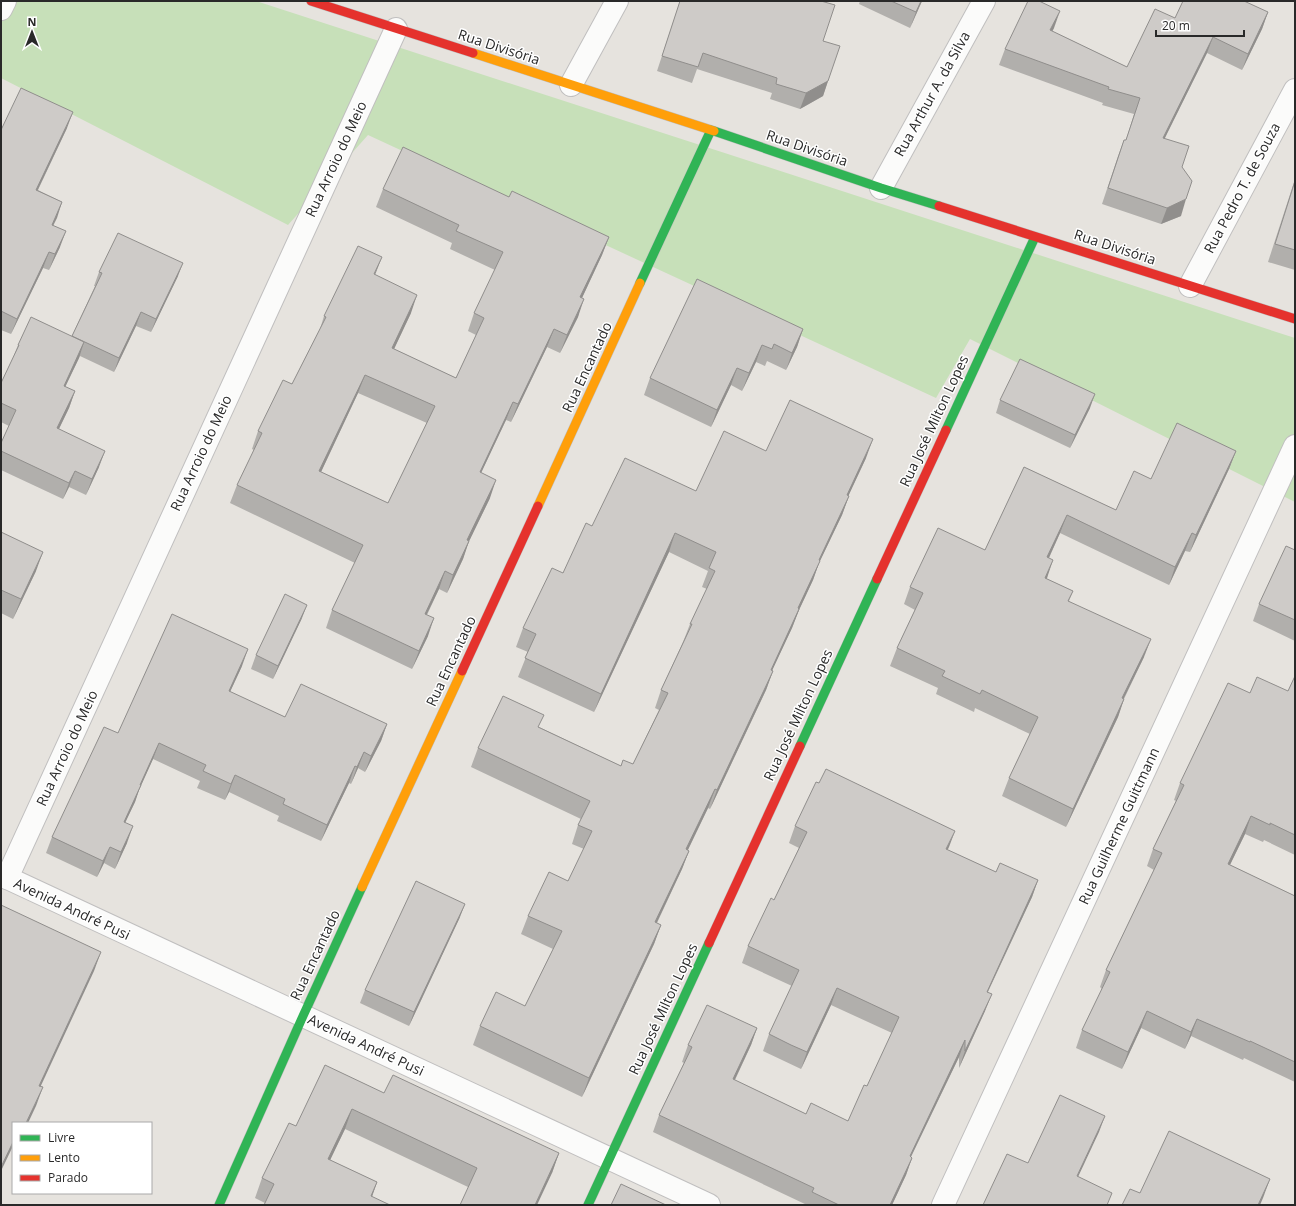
<svg xmlns="http://www.w3.org/2000/svg" width="1296" height="1206" font-family="'Open Sans',sans-serif">
	<rect width="100%" height="100%" fill="#e6e3de"/>
	<!-- green -->
	<polygon fill="#c7e0b9" points="1,1 256,1 1295,338 1295,502 970,339 936,398 368,135 288,225 1,78"/>
	<g fill="none" stroke-linecap="round" stroke-linejoin="round">
		<!-- street casing -->
		<g stroke="#c0bfbf" stroke-width="24">
			<g id="street">
				<polyline points="1,9 5,1"/>
				<polyline points="571,85 617,1"/>
				<polyline points="881,188 984,1"/>
				<polyline points="1190,286 1295,90"/>
				<polyline points="1,875 709,1205"/>
				<polyline points="7,878 396,29"/>
				<polyline points="943,1205 1295,446"/>
			</g>
		</g>
		<!-- fast casing -->
		<g stroke="#c0bfbf" stroke-width="10">
			<g id="fast">
				<polyline points="714,131 881,188 939,206"/>
				<polyline points="640,283 711,130"/>
				<polyline points="946,430 1035,237"/>
				<polyline points="800,746 877,579"/>
				<polyline points="219,1205 303,1016 362,887"/>
				<polyline points="588,1205 709,943"/>
			</g>
		</g>
		<!-- slow casing -->
		<g stroke="#c0bfbf" stroke-width="10">
			<g id="slow">
				<polyline points="473,53 714,131"/>
				<polyline points="538,506 640,283"/>
				<polyline points="362,887 462,671"/>
			</g>
		</g>
		<!-- jam casing -->
		<g stroke="#c0bfbf" stroke-width="10">
			<g id="jam">
				<polyline points="311,1 473,53"/>
				<polyline points="939,206 1295,319"/>
				<polyline points="877,579 946,430"/>
				<polyline points="462,671 538,506"/>
				<polyline points="709,943 800,746"/>
			</g>
		</g>
		<!-- street -->
		<use href="#street" stroke="#fbfbfa" stroke-width="22"/>
		<!-- fast -->
		<use href="#fast" stroke="#30b455" stroke-width="9"/>
		<!-- slow -->
		<use href="#slow" stroke="#ff9f0a" stroke-width="9"/>
		<!-- jam -->
		<use href="#jam" stroke="#e5322d" stroke-width="9"/>
	</g>
	<!-- wall -->
	<g fill="#b1afac" fill-rule="evenodd">
		<polygon points="680,1 821,1 823,41 828,81 823,96 800,109 770,99 772,93 697,69 692,83 657,71"/>
		<polygon points="860,1 922,1 910,28 859,4"/>
		<polygon points="1268,12 1262,29 1242,70 1207,53 1164,139 1182,167 1181,216 1161,224 1102,204 1118,156 1124,140 1126,140 1134,114 1102,105 1103,103 999,65 1005,49 1054,28 1052,31 1127,67 1175,18"/>
		<polygon points="67,128 38,190 62,202 53,225 60,247 49,270 43,268 11,334 1,330 1,130"/>
		<polygon points="1295,179 1295,270 1268,262"/>
		<path d="M383,189L509,197L609,237L602,255L582,298L578,317L560,353L547,347L511,422L506,420L481,473L490,498L469,541L463,559L447,593L439,589L427,615L428,636L412,669L326,628L332,610L355,563L230,503L237,485L254,450L252,449L258,431L292,384L320,329L324,316L375,275L411,313L394,349L456,378L476,335L468,331L474,313L495,270L450,249L452,243L376,207ZM358,393L427,423L388,503L321,472Z"/>
		<polygon points="99,272 178,276 151,332 136,326 114,372 80,356 65,387 75,391 69,408 59,429 99,467 86,495 69,487 63,499 1,470 1,443 9,426 1,422 1,383 13,358 18,345 72,336 95,286 94,286"/>
		<polygon points="803,329 797,347 786,370 767,361 765,366 756,362 742,391 731,385 711,427 644,395 650,378"/>
		<polygon points="1000,400 1090,408 1070,448 996,413"/>
		<polygon points="766,451 866,458 848,496 849,496 842,515 819,563 813,580 799,610 792,628 772,670 773,671 766,690 710,809 708,808 688,850 689,851 682,869 657,923 661,925 654,944 582,1097 473,1045 480,1026 525,1006 553,949 521,934 528,916 568,881 584,849 572,844 578,825 581,819 471,767 478,748 539,727 621,766 633,764 659,710 655,708 661,690 683,642 690,624 707,589 702,587 708,571 669,552 594,712 518,677 528,652 516,647 523,628 563,573 592,526 696,491"/>
		<polygon points="1236,451 1229,469 1190,552 1185,551 1169,585 1060,533 1049,558 1047,579 1073,591 1069,601 1144,657 1124,699 1118,717 1066,827 1002,796 1009,778 1030,734 975,708 974,712 936,694 938,688 890,666 897,648 915,610 904,604 910,587 985,550 1024,467 1116,510 1151,479"/>
		<polygon points="1,532 36,571 13,619 1,613"/>
		<polygon points="1295,550 1295,641 1253,621 1259,604"/>
		<polygon points="302,618 273,679 251,669 256,655"/>
		<polygon points="242,666 230,692 285,717 387,724 381,741 365,772 358,768 351,784 349,783 321,841 277,821 279,816 229,792 225,800 197,788 200,781 153,759 139,790 135,802 125,822 127,843 115,869 104,863 97,877 46,853 52,837 118,733"/>
		<polygon points="1295,676 1295,855 1264,840 1263,842 1245,834 1230,865 1295,896 1295,1082 1244,1058 1243,1060 1191,1036 1185,1049 1141,1028 1122,1069 1076,1048 1082,1030 1102,989 1100,987 1106,970 1154,870 1147,866 1153,849 1176,801 1174,800 1180,783 1250,693 1288,691"/>
		<polygon points="795,826 948,850 996,872 1038,880 1032,897 988,992 985,1011 959,1068 959,1057 911,1157 912,1158 906,1175 892,1205 807,1205 653,1132 659,1115 684,1063 682,1062 688,1045 757,1028 751,1045 735,1080 806,1114 848,1121 867,1086 892,1033 831,1005 801,1069 763,1051 769,1034 792,986 742,963 748,946 774,900 799,848 789,843"/>
		<polygon points="460,917 409,1026 360,1003 365,990"/>
		<polygon points="384,1093 559,1153 552,1173 468,1187 345,1129 330,1160 377,1182 372,1197 265,1203 255,1198 262,1178 296,1126"/>
	</g>
	<!-- shaded-wall -->
	<g fill="#908e8c">
		<polygon points="921,1 922,1 910,28 916,12"/>
		<polygon points="1060,11 1054,28 1044,47 1050,30"/>
		<polygon points="1268,12 1262,29 1242,70 1248,54"/>
		<polygon points="1213,37 1207,53 1157,154 1163,138"/>
		<polygon points="828,81 823,96 800,109 806,93"/>
		<polygon points="73,112 67,128 30,206 36,190"/>
		<polygon points="1186,199 1181,216 1161,224 1167,208"/>
		<polygon points="62,202 57,218 46,240 52,225"/>
		<polygon points="66,231 60,247 49,270 55,254"/>
		<polygon points="609,237 602,255 574,315 580,297"/>
		<polygon points="49,252 43,268 11,334 17,319"/>
		<polygon points="382,257 375,275 374,274"/>
		<polygon points="183,263 178,276 151,332 156,319"/>
		<polygon points="417,295 411,313 386,366 392,348"/>
		<polygon points="584,299 578,317 560,353 567,335"/>
		<polygon points="141,312 136,326 114,372 119,358"/>
		<polygon points="554,329 547,347 511,422 518,404"/>
		<polygon points="803,329 797,347 786,370 792,353"/>
		<polygon points="84,342 79,358 58,402 64,386"/>
		<polygon points="762,345 756,362 742,391 749,373"/>
		<polygon points="737,368 731,385 711,427 717,410"/>
		<polygon points="365,375 358,393 313,489 319,471"/>
		<polygon points="75,391 69,408 51,445 57,428"/>
		<polygon points="1095,394 1090,408 1070,448 1075,435"/>
		<polygon points="513,402 506,420 473,490 480,472"/>
		<polygon points="873,439 866,458 840,514 847,495"/>
		<polygon points="105,451 99,467 86,495 92,479"/>
		<polygon points="1236,451 1229,469 1190,552 1196,535"/>
		<polygon points="75,471 69,487 63,499 69,483"/>
		<polygon points="496,480 490,498 461,558 467,540"/>
		<polygon points="849,496 842,515 819,563 813,580 799,610 792,628 764,688 771,670 819,560"/>
		<polygon points="1067,515 1060,533 1041,575 1047,557"/>
		<polygon points="675,533 669,552 594,712 601,694"/>
		<polygon points="1192,533 1185,551 1169,585 1175,567"/>
		<polygon points="469,541 463,559 447,593 453,575"/>
		<polygon points="43,552 36,571 13,619 21,599"/>
		<polygon points="1053,560 1047,578 1038,596 1045,578"/>
		<polygon points="445,571 439,589 418,632 425,614"/>
		<polygon points="307,605 302,618 273,679 278,666"/>
		<polygon points="434,618 428,636 412,669 419,651"/>
		<polygon points="1151,639 1144,657 1115,716 1122,698"/>
		<polygon points="248,649 242,666 223,707 229,691"/>
		<polygon points="773,671 766,690 710,809 717,790"/>
		<polygon points="1124,699 1118,717 1066,827 1073,809"/>
		<polygon points="387,724 381,741 365,772 371,756"/>
		<polygon points="159,743 153,759 139,790 135,802 118,838 124,822 140,785"/>
		<polygon points="364,752 358,768 351,784 357,767"/>
		<polygon points="355,766 349,783 321,841 327,825"/>
		<polygon points="235,775 229,792 225,800 231,784"/>
		<polygon points="715,789 708,808 679,868 686,849"/>
		<polygon points="1251,816 1245,834 1222,881 1228,864"/>
		<polygon points="133,826 127,843 115,869 121,852"/>
		<polygon points="955,831 949,847 940,866 946,849"/>
		<polygon points="110,847 104,863 97,877 103,861"/>
		<polygon points="689,851 682,869 648,941 655,922"/>
		<polygon points="1038,880 1032,897 980,1008 987,992"/>
		<polygon points="465,904 460,917 409,1026 414,1012"/>
		<polygon points="661,925 654,944 582,1097 589,1078"/>
		<polygon points="101,952 94,971 32,1105 39,1086"/>
		<polygon points="837,988 831,1005 801,1069 807,1052"/>
		<polygon points="992,994 985,1011 959,1068 965,1051"/>
		<polygon points="1147,1011 1141,1028 1122,1069 1128,1052"/>
		<polygon points="1197,1019 1191,1036 1185,1049 1191,1032"/>
		<polygon points="757,1028 751,1045 727,1096 733,1079"/>
		<polygon points="965,1040 959,1057 903,1173 910,1156"/>
		<polygon points="43,1087 36,1106 28,1123 26,1123"/>
		<polygon points="352,1109 345,1129 321,1179 328,1159"/>
		<polygon points="1105,1116 1099,1132 1071,1192 1077,1176"/>
		<polygon points="13,1142 13,1146 1,1171 1,1167"/>
		<polygon points="559,1153 552,1173 537,1205 535,1205"/>
		<polygon points="912,1158 906,1175 892,1205 890,1205"/>
		<polygon points="1270,1179 1263,1198 1260,1205 1258,1205"/>
		<polygon points="377,1182 370,1202 371,1196"/>
	</g>
	<!-- building -->
	<g fill="#cecbc8" stroke="#908e8c" fill-rule="evenodd">
		<polygon points="680,1 821,1 835,5 823,41 840,46 828,81 806,93 776,84 777,78 703,53 698,67 662,56"/>
		<polygon points="891,1 921,1 916,12"/>
		<polygon points="1028,1 1039,1 1060,11 1050,30 1127,67 1155,9 1175,18 1183,1 1244,1 1268,12 1248,54 1213,37 1163,138 1189,146 1182,167 1192,181 1186,199 1167,208 1108,188 1124,140 1126,140 1140,98 1108,89 1109,87 1005,49"/>
		<polygon points="21,88 73,112 36,190 62,202 52,225 66,231 55,254 49,252 17,319 1,311 1,130"/>
		<path d="M403,147L509,197L512,191L609,237L580,297L584,299L567,335L554,329L518,404L513,402L480,472L496,480L467,540L469,541L453,575L445,571L425,614L434,618L419,651L332,610L363,545L237,485L262,433L258,431L283,380L292,384L326,317L324,316L358,246L382,257L374,274L417,295L392,348L456,378L484,318L474,313L503,252L456,231L459,225L383,189ZM365,375L435,406L388,503L319,471Z"/>
		<polygon points="1295,181 1295,250 1275,244"/>
		<polygon points="118,233 183,263 156,319 141,312 119,358 72,336 102,273 99,272"/>
		<polygon points="697,279 803,329 792,353 774,344 772,349 762,345 749,373 737,368 717,410 650,378"/>
		<polygon points="31,317 84,342 64,386 75,391 57,428 105,451 92,479 75,471 69,483 1,451 1,443 16,410 1,403 1,383 19,345 18,345"/>
		<polygon points="1020,359 1095,394 1075,435 1000,400"/>
		<polygon points="790,400 873,439 847,495 849,496 819,560 820,561 798,608 799,609 771,670 773,671 717,790 715,789 686,849 689,851 655,922 661,925 589,1078 480,1026 496,992 525,1006 562,931 528,916 549,872 568,881 592,831 578,825 590,801 478,748 503,696 544,715 538,727 621,766 623,760 633,764 668,693 661,690 692,624 690,624 715,571 709,568 716,552 675,533 601,694 525,658 536,634 523,628 552,568 563,573 586,523 592,526 625,458 696,491 724,431 766,451"/>
		<polygon points="1177,423 1236,451 1196,535 1192,533 1175,567 1067,515 1047,557 1053,560 1045,578 1073,591 1068,601 1151,639 1122,698 1124,699 1073,809 1009,778 1038,717 982,690 980,694 942,676 945,671 897,648 923,593 910,587 938,528 985,550 1024,467 1116,510 1134,471 1151,479"/>
		<polygon points="1,532 43,552 21,599 1,590"/>
		<polygon points="1286,546 1295,550 1295,620 1259,604"/>
		<polygon points="285,594 307,605 278,666 256,655"/>
		<polygon points="172,614 248,649 229,691 285,717 301,684 387,724 371,756 364,752 357,767 355,766 327,825 283,804 285,799 235,775 231,784 203,771 206,765 159,743 140,785 141,785 124,822 133,826 121,852 110,847 103,861 52,837 104,727 118,733"/>
		<polygon points="1295,676 1295,835 1270,823 1270,825 1251,816 1228,864 1295,896 1295,1062 1250,1041 1250,1042 1197,1019 1191,1032 1147,1011 1128,1052 1082,1030 1110,972 1106,970 1162,853 1153,849 1184,785 1180,783 1228,683 1250,693 1257,677 1288,691"/>
		<polygon points="826,769 955,831 946,849 996,872 1000,863 1038,880 987,992 992,994 965,1051 965,1040 910,1156 912,1158 890,1205 839,1205 812,1192 814,1188 659,1115 692,1047 688,1045 707,1005 757,1028 733,1079 806,1114 811,1103 848,1121 864,1085 867,1086 899,1017 837,988 807,1052 791,1045 769,1034 799,970 748,946 771,898 774,900 807,832 795,826 816,782 819,783"/>
		<polygon points="416,881 465,904 414,1012 365,990"/>
		<polygon points="1,905 101,952 39,1086 43,1087 26,1123 13,1123 13,1142 1,1167"/>
		<polygon points="325,1065 384,1093 393,1075 559,1153 535,1205 460,1205 477,1168 352,1109 328,1159 377,1182 371,1196 390,1205 264,1205 274,1184 262,1178 289,1123 296,1126"/>
		<polygon points="1060,1095 1105,1116 1077,1176 1112,1193 1107,1205 983,1205 1007,1154 1028,1163"/>
		<polygon points="1169,1131 1270,1179 1258,1205 1122,1205 1130,1189 1140,1193"/>
		<polygon points="621,1184 666,1205 611,1205"/>
	</g>
	<g text-anchor="middle" stroke-width="3" stroke-linejoin="round" paint-order="stroke">
		<!-- street labels -->
		<g font-size="14" fill="#292929" stroke="#fff">
			<text transform="translate(499 47) rotate(18)" y="5">Rua Divisória</text>
			<text transform="translate(932 94) rotate(-61)" y="5">Rua Arthur A. da Silva</text>
			<text transform="translate(807 148) rotate(19)" y="5">Rua Divisória</text>
			<text transform="translate(336 159) rotate(-65)" y="5">Rua Arroio do Meio</text>
			<text transform="translate(1242 188) rotate(-62)" y="5">Rua Pedro T. de Souza</text>
			<text transform="translate(1115 247) rotate(18)" y="5">Rua Divisória</text>
			<text transform="translate(587 367) rotate(-65)" y="5">Rua Encantado</text>
			<text transform="translate(934 421) rotate(-65)" y="5">Rua José Milton Lopes</text>
			<text transform="translate(201 453) rotate(-65)" y="5">Rua Arroio do Meio</text>
			<text transform="translate(451 661) rotate(-65)" y="5">Rua Encantado</text>
			<text transform="translate(798 715) rotate(-65)" y="5">Rua José Milton Lopes</text>
			<text transform="translate(67 748) rotate(-65)" y="5">Rua Arroio do Meio</text>
			<text transform="translate(1119 826) rotate(-65)" y="5">Rua Guilherme Guittmann</text>
			<text transform="translate(72 909) rotate(25)" y="5">Avenida André Pusi</text>
			<text transform="translate(315 955) rotate(-65)" y="5">Rua Encantado</text>
			<text transform="translate(663 1009) rotate(-65)" y="5">Rua José Milton Lopes</text>
			<text transform="translate(366 1045) rotate(25)" y="5">Avenida André Pusi</text>
		</g>
	</g>
	<!-- border -->
	<rect width="1296" height="1206" fill="none" stroke="#292929" stroke-width="4"/>
	<!-- legend -->
	<rect x="12" y="1122" width="140" height="72" fill="#ffffff" stroke="#a9a9a9"/>
	<rect x="20" y="1135" width="20" height="6" fill="#30b455" stroke="#a9a9a9"/>
	<text x="48" y="1142" font-size="12" fill="#292929">Livre</text>
	<rect x="20" y="1155" width="20" height="6" fill="#ff9f0a" stroke="#a9a9a9"/>
	<text x="48" y="1162" font-size="12" fill="#292929">Lento</text>
	<rect x="20" y="1175" width="20" height="6" fill="#e5322d" stroke="#a9a9a9"/>
	<text x="48" y="1182" font-size="12" fill="#292929">Parado</text>
	<!-- north arrow -->
	<g transform="translate(32 32)" stroke="#ffffff" stroke-width="3" paint-order="stroke">
	<path d="M0-3L7 15L0 10L-7 15Z" fill="#292929"/>
	<text y="-6" font-size="11" font-weight="bold" text-anchor="middle" fill="#292929">N</text>
	</g>
	<!-- scale -->
	<path d="M1156 30v6h88v-6" fill="none" stroke="#292929" stroke-width="2"/>
	<text x="1162" y="30" font-size="12" fill="#292929" stroke="#ffffff" stroke-width="3" paint-order="stroke">20 m</text>
</svg>
